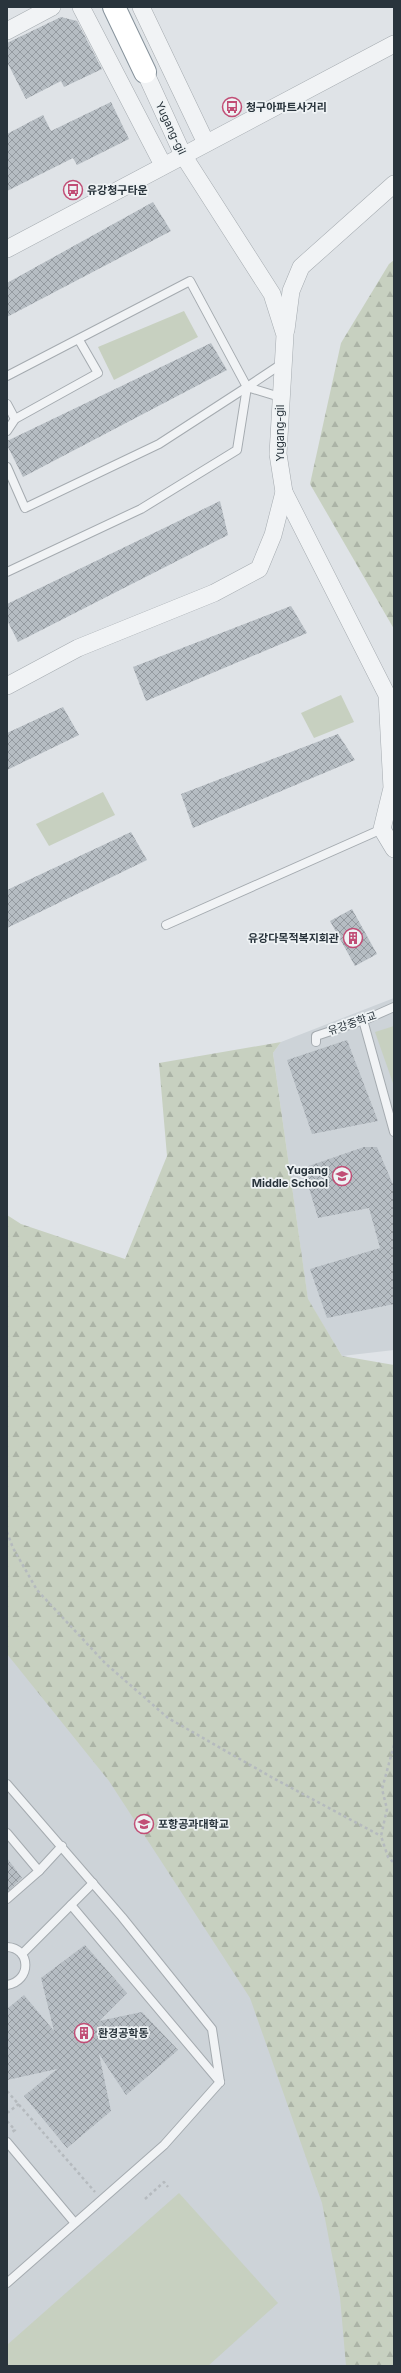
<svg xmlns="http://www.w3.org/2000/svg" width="401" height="2373" font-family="Inter,'Noto Sans KR',sans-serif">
	<defs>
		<pattern id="forest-firs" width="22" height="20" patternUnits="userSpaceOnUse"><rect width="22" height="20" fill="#c7d0c0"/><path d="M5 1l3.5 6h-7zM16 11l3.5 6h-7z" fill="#abb3a6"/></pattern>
		<pattern id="building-cross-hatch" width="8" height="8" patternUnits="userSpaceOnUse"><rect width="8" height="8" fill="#b6bdc3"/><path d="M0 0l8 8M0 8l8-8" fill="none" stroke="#949aa0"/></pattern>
	</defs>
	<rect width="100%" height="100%" fill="#dfe3e7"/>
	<!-- built -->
	<g fill="#cdd3d8">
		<polygon points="394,998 394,1350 342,1356 308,1300 273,1053 281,1042"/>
		<polygon points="7,1497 170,1611 394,2366 7,2366"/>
	</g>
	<!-- forest -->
	<g fill="url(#forest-firs)">
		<polygon points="394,260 394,629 310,484 341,343 389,264"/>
		<polygon points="281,1042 273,1053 308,1299 342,1356 394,1365 394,2366 346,2366 340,2297 322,2203 250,1998 109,1781 7,1654 7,1215 21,1224 125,1259 167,1156 159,1063"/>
	</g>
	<!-- park -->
	<g fill="#c7d0c0">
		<polygon points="184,311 198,337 114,380 98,347"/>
		<polygon points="341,695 354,722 314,738 301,713"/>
		<polygon points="103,792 115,815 49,846 36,824"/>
		<polygon points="394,1026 394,1086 375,1032"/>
		<polygon points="179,2193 278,2303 208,2366 7,2366 7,2345"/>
	</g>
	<!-- building -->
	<g fill="url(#building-cross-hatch)">
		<polygon points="61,17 77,21 102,69 64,87 61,81 26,99 7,62 7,43"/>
		<polygon points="111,102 129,139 77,165 73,158 7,191 7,134 43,115 51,131"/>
		<polygon points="153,202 171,231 7,317 7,283"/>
		<polygon points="211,343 227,370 23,477 7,445 7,441"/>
		<polygon points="220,501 228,535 18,642 7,620 7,604"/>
		<polygon points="291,606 307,633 146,701 133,667"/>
		<polygon points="63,707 79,735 7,770 7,733"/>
		<polygon points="338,734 355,760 193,828 181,794"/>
		<polygon points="131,832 147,860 7,928 7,890"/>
		<polygon points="352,909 377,954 355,966 330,921"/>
		<polygon points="347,1040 378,1121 312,1134 287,1060"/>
		<polygon points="364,1147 377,1147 394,1187 394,1304 327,1318 310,1269 380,1248 369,1208 318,1218 303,1168"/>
		<polygon points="7,1858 22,1878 7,1892"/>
		<polygon points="85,1945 127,1993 99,2021 142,2012 178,2050 126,2095 99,2054 111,2111 67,2148 24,2096 57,2069 7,2080 7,2009 24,1995 54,2031 41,1978"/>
	</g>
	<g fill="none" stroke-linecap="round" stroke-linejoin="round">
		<!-- service casing -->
		<g stroke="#a5abb0" stroke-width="10">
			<g id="service">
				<polyline points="7,376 190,281 247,387 237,450 141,509 7,572"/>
				<polyline points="280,397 247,387 283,363"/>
				<polyline points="7,404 15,419"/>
				<polyline points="7,431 15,419 98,373 79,340"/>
				<polyline points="7,467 25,508 159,444 247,387"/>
				<polyline points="166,925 382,829"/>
				<polyline points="363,1020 394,1132"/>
				<polyline points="316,1042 316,1036 367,1019 394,1007"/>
				<polyline points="7,1784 122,1917 212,2029 220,2082"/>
				<polyline points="7,1833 39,1871"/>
				<polyline points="7,1899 39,1871 62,1846"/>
				<polyline points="71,1905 220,2082"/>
				<path d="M7,1947C31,1948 32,1981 7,1985"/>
				<polyline points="22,1954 93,1883"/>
				<polyline points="7,2142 74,2222"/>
				<polyline points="7,2283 164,2145 220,2082"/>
			</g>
		</g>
		<!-- minor casing -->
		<g stroke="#a5abb0" stroke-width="18">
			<g id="minor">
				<polyline points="81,7 163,165"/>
				<polyline points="141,7 206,143"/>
				<polyline points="7,31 52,7"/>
				<polyline points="145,72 183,155 272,294 285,335 278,454 284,492 387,695 392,788 382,829 394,849"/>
				<polyline points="7,249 394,44"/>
				<polyline points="286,330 291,291 301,267 394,184"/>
				<polyline points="7,686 78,648 214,593 259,569 273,535 284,492"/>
			</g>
		</g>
		<!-- trunk casing -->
		<g stroke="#87939c" stroke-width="24">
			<polyline id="trunk" points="114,7 145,72"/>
		</g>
		<!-- path -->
		<g stroke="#b5babe" stroke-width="2.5" stroke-dasharray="3 3" stroke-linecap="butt">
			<polyline points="7,1532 13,1548 37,1590 105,1663 168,1718 273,1778 381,1836"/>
			<polyline points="394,1745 382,1789 387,1809 381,1836 388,1857 394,1863"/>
			<polyline points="7,2091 95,2192"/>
			<polyline points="7,2113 19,2104"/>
			<polyline points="7,2121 15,2130 12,2132"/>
			<polyline points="145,2199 164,2182 168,2187"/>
		</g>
		<!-- service -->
		<use href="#service" stroke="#f1f3f5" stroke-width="8"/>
		<!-- minor -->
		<use href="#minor" stroke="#f1f3f5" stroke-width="17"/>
		<!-- trunk -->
		<use href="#trunk" stroke="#fff" stroke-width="22"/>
	</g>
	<!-- icons -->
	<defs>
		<g id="bus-ring" transform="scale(1)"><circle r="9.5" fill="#eef2f4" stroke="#c14e76" stroke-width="1.5"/><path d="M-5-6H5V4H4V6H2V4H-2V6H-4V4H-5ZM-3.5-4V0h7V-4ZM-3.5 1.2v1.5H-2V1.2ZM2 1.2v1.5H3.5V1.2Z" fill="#c14e76"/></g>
		<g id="building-ring" transform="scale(1)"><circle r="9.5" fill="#eef2f4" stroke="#c14e76" stroke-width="1.5"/><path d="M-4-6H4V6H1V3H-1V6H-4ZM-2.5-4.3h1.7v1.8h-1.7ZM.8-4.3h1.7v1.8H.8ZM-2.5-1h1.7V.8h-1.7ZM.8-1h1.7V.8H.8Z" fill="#c14e76"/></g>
		<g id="school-ring" transform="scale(1)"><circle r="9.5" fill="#eef2f4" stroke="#c14e76" stroke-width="1.5"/><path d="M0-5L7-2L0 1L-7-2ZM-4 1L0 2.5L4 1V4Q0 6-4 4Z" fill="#c14e76"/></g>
		<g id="university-ring" transform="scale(1)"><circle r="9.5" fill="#eef2f4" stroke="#c14e76" stroke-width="1.5"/><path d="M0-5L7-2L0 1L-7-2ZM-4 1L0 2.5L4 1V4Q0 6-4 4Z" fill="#c14e76"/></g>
	</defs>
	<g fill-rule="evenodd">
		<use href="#bus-ring" x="232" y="107"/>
		<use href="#bus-ring" x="73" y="190"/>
		<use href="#building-ring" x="353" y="938"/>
		<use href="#school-ring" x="342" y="1176"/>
		<use href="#university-ring" x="144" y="1824"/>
		<use href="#building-ring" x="84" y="2033"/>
	</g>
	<g text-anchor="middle" stroke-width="3.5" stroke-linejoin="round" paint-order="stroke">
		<!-- poi labels -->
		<g font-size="11" font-weight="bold" fill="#29343c" stroke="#eef2f4" text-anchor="start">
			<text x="246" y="111">청구아파트사거리</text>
			<text x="87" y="194">유강청구타운</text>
			<text x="339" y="942" text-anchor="end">유강다목적복지회관</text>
			<text x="328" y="1174" text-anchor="end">Yugang<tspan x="328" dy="13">Middle School</tspan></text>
			<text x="158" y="1828">포항공과대학교</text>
			<text x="98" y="2037">환경공학동</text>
		</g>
		<!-- street labels -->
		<g font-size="11" fill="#29343c" stroke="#eef2f4">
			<text transform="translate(171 128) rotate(65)" y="4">Yugang-gil</text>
			<text transform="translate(280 433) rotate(-90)" y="4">Yugang-gil</text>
			<text transform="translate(352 1023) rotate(-19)" y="4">유강중학교</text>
		</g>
	</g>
	<!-- border -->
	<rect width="401" height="2373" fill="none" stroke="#29343c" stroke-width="16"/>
</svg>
